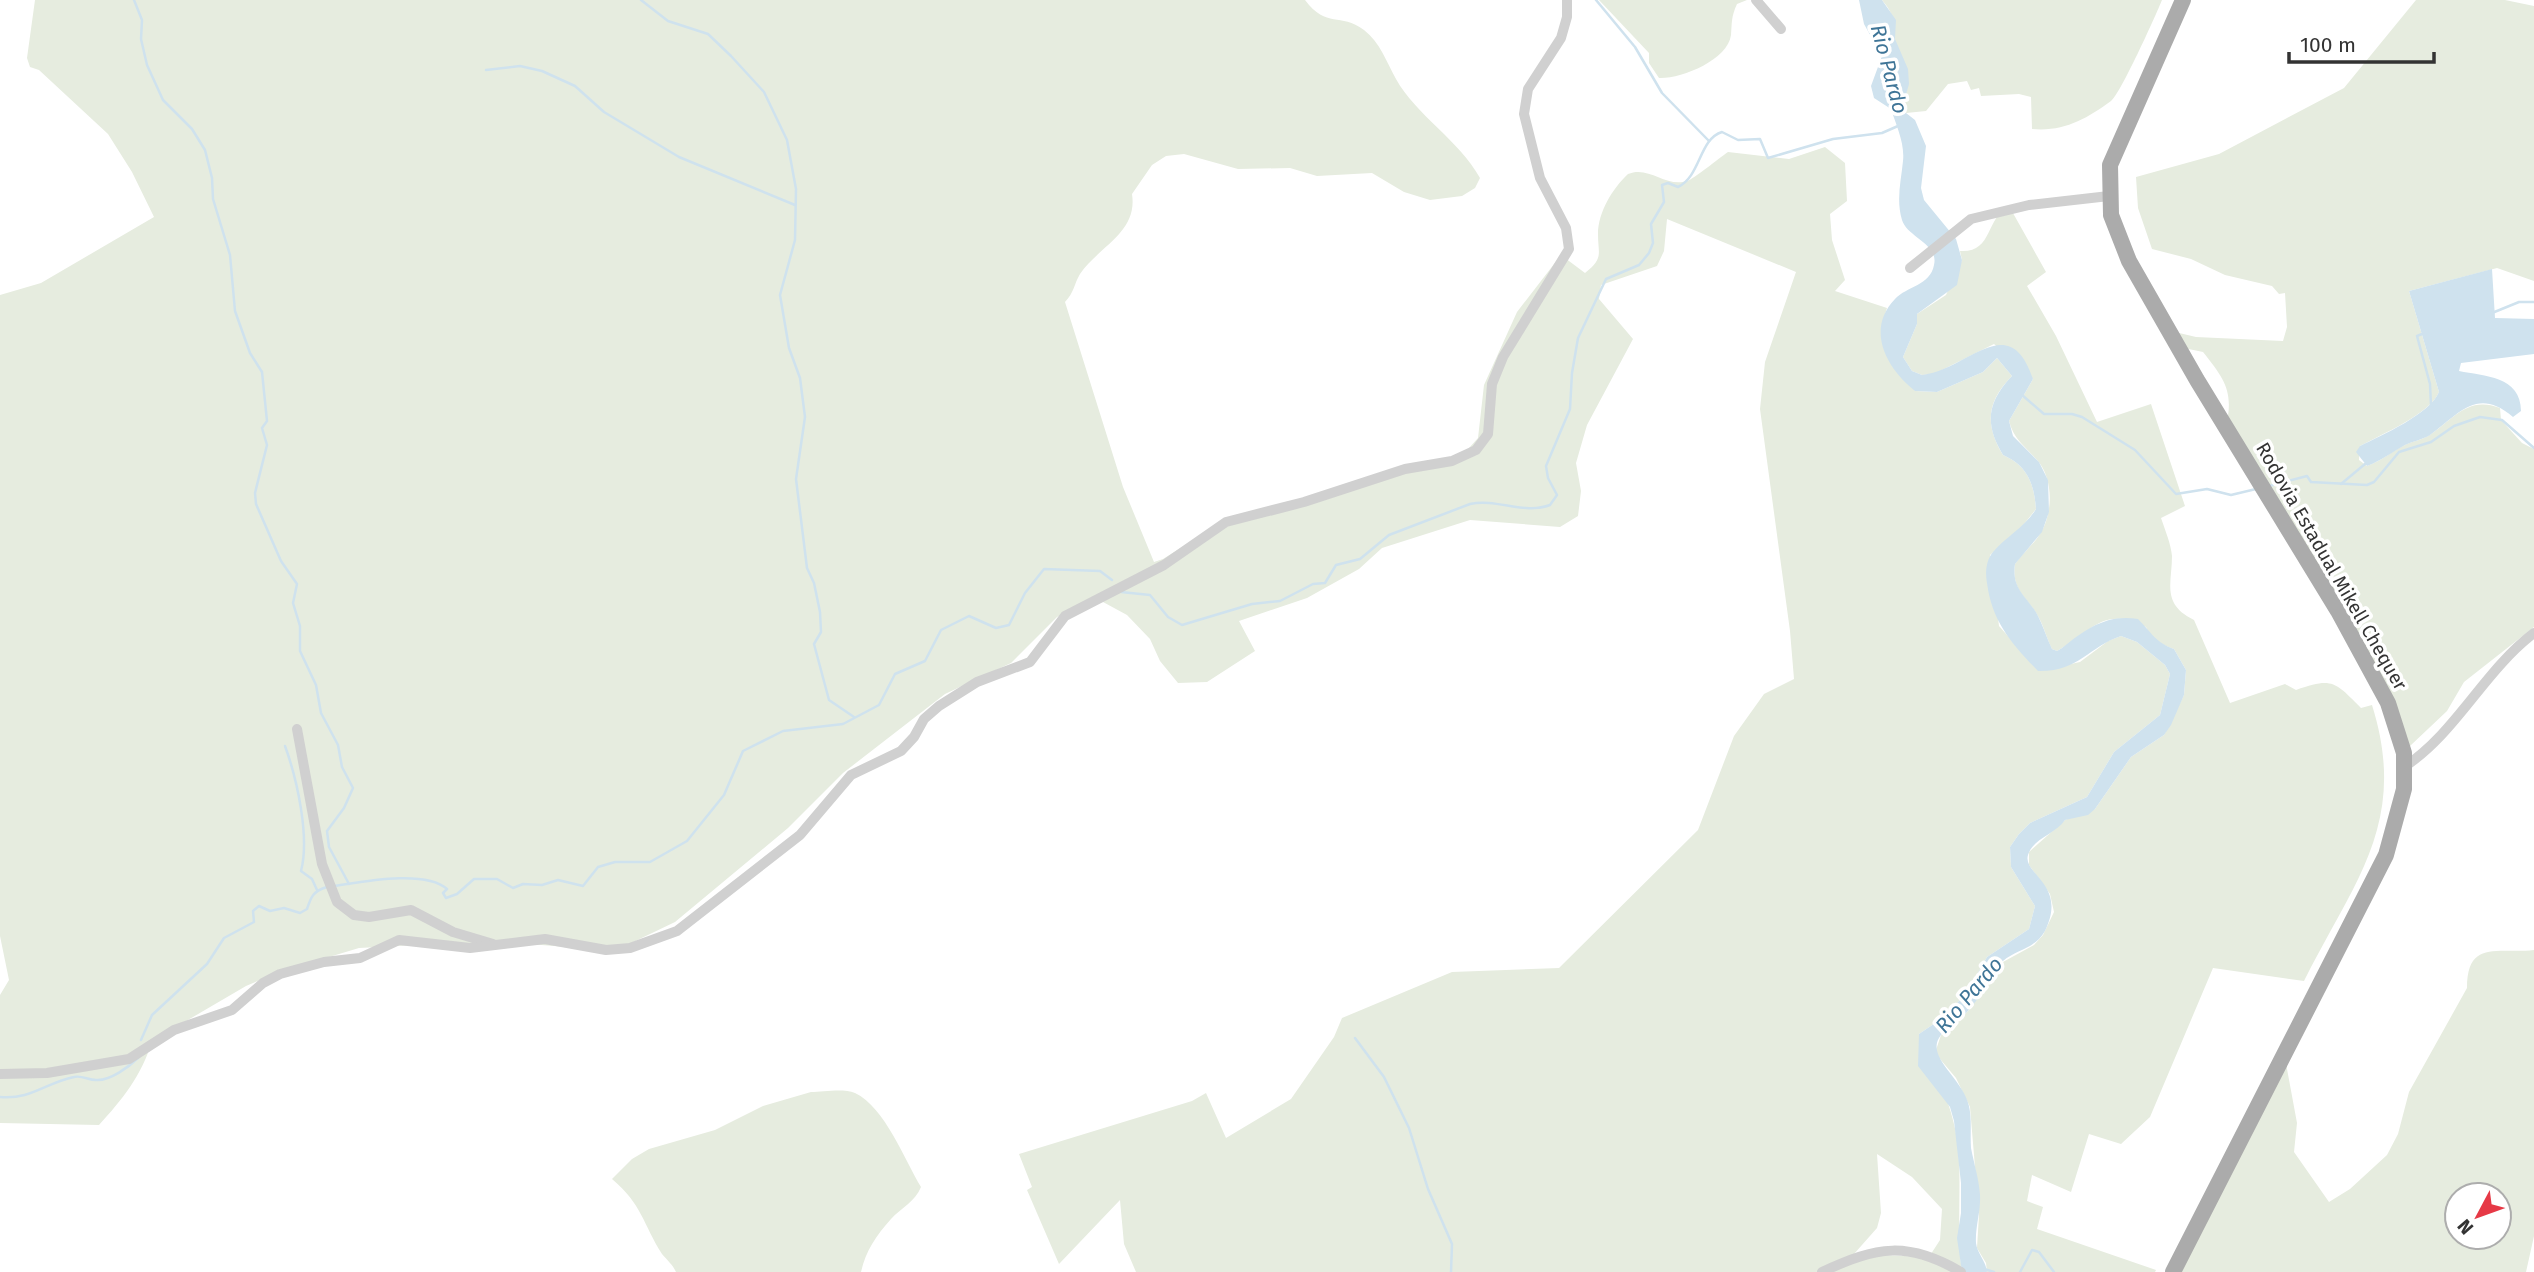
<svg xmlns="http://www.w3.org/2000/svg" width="2534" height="1272" font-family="'Fira Sans',sans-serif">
	<rect width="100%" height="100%" fill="#fff"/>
	<!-- green -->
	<g fill="#e6ecdf" fill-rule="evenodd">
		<path d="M35,0H1305C1327,29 1340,12 1364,30C1380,42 1387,63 1396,79C1416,115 1459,140 1480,178L1475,188L1462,196L1430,200L1404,192L1372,173L1317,176L1290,168L1238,169L1184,154L1166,156L1152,165L1132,194C1138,233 1099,246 1080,274C1074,284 1074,293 1065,302L1123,487L1154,562L1163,559L1228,518L1460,458L1478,438L1484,385L1517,312L1561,255L1585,273C1604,258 1598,254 1598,234C1598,212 1613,188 1628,174C1649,165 1666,188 1687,181C1694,179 1719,158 1728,152L1789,159L1825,147L1845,163L1847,201L1830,214L1832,240L1845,280L1835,291L1887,308L1883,321L1915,391L1937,392L1983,372L1997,358L2012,376C1986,402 1985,425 2003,455C2028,466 2034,484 2036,509L2020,529L1990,555L1999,626L2039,671L2080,662L2108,641L2121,636L2137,642L2165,665L2170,674L2160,715L2114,752L2087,797L2030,823L2019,834L2010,847L2011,867L2035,906L2029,929L1987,957L1965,995L1941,1019L1919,1034C1935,1071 1954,1107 1958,1147C1962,1190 1956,1230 1962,1272H1136L1124,1244L1120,1200L1059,1264L1027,1190L1032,1187L1019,1154L1192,1101L1206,1093L1226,1138L1291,1099L1334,1037L1342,1018L1452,972L1559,968L1698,830L1734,736L1764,694L1794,679L1790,631L1760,409L1765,362L1796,272L1667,219L1664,251L1657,266L1601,285L1599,299L1633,339L1587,425L1576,463L1581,491L1578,516L1560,527L1470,520L1382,548L1359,569L1307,598L1239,621L1255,651L1207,682L1178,683L1160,661L1150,639L1127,615L1103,602L1090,601L1057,617L1011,663L945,694L843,773L788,828L675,922L625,946L591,949L529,944H435L359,948L279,972L246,986L152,1041C142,1075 122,1100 99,1125L0,1123V995L9,980L0,936V295L41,283L154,217L132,172L108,134L39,70L30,67L27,58ZM1877,1154L1912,1177L1942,1209L1940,1240L1929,1257L1854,1254L1877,1228L1881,1213Z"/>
		<path d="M1599,0H1747L1737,4C1731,17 1732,23 1731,35C1728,60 1681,79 1659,78L1649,63V53Z"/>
		<path d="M1882,0H2162C2156,15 2120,95 2111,101C2086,119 2064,132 2032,129L2031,97L2019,94L1981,96L1979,88L1971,90L1967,81L1948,84L1926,111L1906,113L1903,99C1916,77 1898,60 1895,41C1892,21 1897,18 1882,0Z"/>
		<path d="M2416,0H2505L2534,6V281L2497,268L2409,291L2439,392C2430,414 2382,434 2360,446L2359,460L2367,466C2382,461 2393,450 2407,444C2414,441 2421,440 2428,436C2453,420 2467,395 2500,408L2501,420L2522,443L2534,449V627L2464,682L2447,711L2410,746L2226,427C2234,391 2225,380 2203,352L2179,347L2175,332L2196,337L2283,341L2287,327L2285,293L2279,294L2272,286L2225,275L2191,259L2152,249L2138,208L2136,177L2219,154L2344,88Z"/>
		<path d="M2009,206L2046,272L2027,286L2056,336L2097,422L2151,404L2185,506L2161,518C2165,530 2171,544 2172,556C2172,583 2161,604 2194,620L2230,703L2285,684L2296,690C2333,677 2335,682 2361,708L2372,705C2409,823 2354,881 2304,981L2213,968L2150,1117L2121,1144L2089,1134L2071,1192L2032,1175L2027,1201L2043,1207L2037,1229L2156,1270L2155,1272H1987L1986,1263L1977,1248L1979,1215L1970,1107L1956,1078L1935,1053L1941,1035L1968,1011L2003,962L2034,945L2043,935L2054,912L2050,894L2029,865V852L2065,820L2095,809L2131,757L2164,735L2184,695L2186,670L2174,649C2162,645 2150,639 2146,627C2102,605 2092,632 2057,651L2052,649C2047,639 2044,627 2039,618C2028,597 2011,591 2015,564C2023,553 2033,545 2040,534C2053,514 2054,479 2037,460C2025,446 2014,440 2009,421L2033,379L1994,344L1934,374L1922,375L1912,371L1903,357L1917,324V314L1946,295L1962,260L1960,251C1993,253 1985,219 2009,206Z"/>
		<path d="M2534,950V1236L2526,1272H2173L2285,1058L2297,1123L2294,1152L2329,1202L2350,1189L2387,1155L2398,1134L2409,1092L2467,988C2467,939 2498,954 2534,950ZM2457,1195H2499V1237H2457Z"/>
		<path d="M811,1092C823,1092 843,1088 855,1093C885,1107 905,1161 921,1187C915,1202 901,1208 891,1219C876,1236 866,1250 861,1272H676C673,1265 667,1260 662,1254C643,1224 642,1204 612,1179L632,1159L649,1149L715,1130L763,1106Z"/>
	</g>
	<!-- water -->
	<g fill="#cfe2ee">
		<path d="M1859,0H1882L1896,20L1895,39L1908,69L1909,84L1903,105L1906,113L1915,120L1926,146L1921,188L1924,200L1956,239L1962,260L1957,285L1917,314V324L1903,357L1912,371L1922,375C1969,369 2009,308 2033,379L2009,421L2013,436L2039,462L2048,480L2049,512L2042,532L2015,564C2011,591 2029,597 2039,618C2044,628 2047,639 2052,649L2057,651L2062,648C2086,629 2106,614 2138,619C2151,632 2156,643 2174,649L2186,670L2184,695L2171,725L2164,735L2131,757L2095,809L2088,815L2065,820C2056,834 2033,838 2028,855C2022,874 2068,884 2045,931C2035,949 2017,949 2003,961C1988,975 1981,999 1966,1013C1958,1021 1945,1028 1939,1038C1927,1058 1963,1079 1969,1106C1972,1120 1970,1134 1971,1148C1974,1164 1979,1179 1980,1195C1981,1211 1975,1227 1976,1243C1977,1253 1986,1261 1987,1272H1962L1957,1238L1961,1213V1183L1954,1121L1950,1107L1918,1066L1919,1034L1941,1019L1965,995L1987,957L2029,929L2035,906L2011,867L2010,847L2019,834L2030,823L2087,797L2114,752L2160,715L2170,674L2165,665L2137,642L2121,636C2088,647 2079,672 2038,671C2012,644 1992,622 1987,583C1985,573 1986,560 1993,552C2007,536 2025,527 2036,509C2034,484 2028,466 2003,455C1985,425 1986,403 2012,376L1997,358L1983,372L1937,392L1915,391C1887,369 1865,330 1895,299C1907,286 1930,286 1934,265C1939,244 1907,237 1902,220C1896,200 1901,181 1903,161C1905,143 1896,125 1891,109L1874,98L1871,86L1882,56L1864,24Z"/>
		<path d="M2492,269L2495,318L2534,319V354L2461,363L2459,371C2484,376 2521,376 2521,411L2513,417C2477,386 2459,414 2430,435C2422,440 2413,441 2405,445C2392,452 2381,461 2367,466L2356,452L2360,446C2382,435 2430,414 2439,392L2409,291Z"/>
	</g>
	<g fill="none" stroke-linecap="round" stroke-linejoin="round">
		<!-- stream -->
		<g stroke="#cfe2ee" stroke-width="2.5">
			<polyline points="134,0 142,20 141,39 147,65 163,100 192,129 205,150 212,178 213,199 230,255 235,311 250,353 262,372 267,421 262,428 267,445 255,493 256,504 281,561 297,584 293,603 300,626 300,651 316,685 321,713 338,745 342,767 353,788 344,808 327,831 329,847 349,884"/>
			<polyline points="641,0 668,21 708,34 731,56 764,92 787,140 796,189 795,240 780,295 789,348 800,378 805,417 796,479 807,568 814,583 820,612 821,632 814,644 829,700 854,717"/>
			<polyline points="1596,0 1635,47 1662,93 1709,141"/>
			<polyline points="486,70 520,66 542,71 575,86 604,112 679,157 795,205"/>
			<polyline points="2492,313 2519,302 2534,302"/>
			<polyline points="2422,334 2417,336 2430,384 2431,406"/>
			<polyline points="2022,395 2044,414 2072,414 2082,417 2135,450 2176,494 2207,489 2231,495 2256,489"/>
			<polyline points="2341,484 2365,464"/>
			<polyline points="2269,486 2307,476 2311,482 2367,485 2374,482 2399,452 2431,442 2454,426 2480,417 2502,420 2534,448"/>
			<path d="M1121,592L1150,595L1168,617L1182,625L1252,604L1280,601L1313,584L1325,583L1336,565L1360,559L1389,535L1470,504C1497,498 1524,515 1550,505L1557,495L1548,478L1546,466L1570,409L1572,373L1578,338L1606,279L1639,265L1649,253L1653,243L1651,224L1664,202L1662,185L1668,183L1678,187C1701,176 1699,139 1722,132L1738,140L1760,139L1768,158L1833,139L1882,133L1898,126"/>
			<path d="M285,746C297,779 310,837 301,871L312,879L317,890"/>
			<path d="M334,886C361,882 425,869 447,889L443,893L446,898L457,894L474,879H497L513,888L523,884L542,885L558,880L583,886L598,867L615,862H650L687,841L724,795L743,751L783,731L843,724L879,705L895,674L925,661L941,630L969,616L996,628L1009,625L1025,593L1044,569L1100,571L1112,580"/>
			<polyline points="1355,1038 1384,1077 1409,1128 1428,1189 1452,1244 1451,1272"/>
			<path d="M141,1040L152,1015L207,964L224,938L254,922L253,911L259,906L270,911L284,908L300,913L307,909C311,897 313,891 327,887"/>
			<path d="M0,1097C31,1100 45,1083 74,1077C82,1075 88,1080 96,1080C110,1081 129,1067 139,1057"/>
			<polyline points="1984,1269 1994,1272"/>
			<polyline points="2020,1272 2032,1250 2039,1252 2054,1272"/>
		</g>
		<!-- minor -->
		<g stroke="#d0d0d0" stroke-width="10">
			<polyline points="1756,0 1781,29"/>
			<polyline points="1910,268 1971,219 2029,205 2109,196"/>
			<polyline points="297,729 322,864 337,902 354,915 369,917 411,910 453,932 493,944"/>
			<path d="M2404,767C2456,733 2484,671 2534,633"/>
			<polyline points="0,1074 47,1073 129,1059 174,1030 232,1010 263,983 280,974 324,962 360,958 399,940 470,948 545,939 606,950 630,948 677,931 800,835 851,775 901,751 914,737 924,719 939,706 977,682 1030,662 1065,616 1164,565 1226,522 1304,502 1405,469 1452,461 1476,450 1488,434 1492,384 1503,357 1569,249 1566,228 1540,178 1524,114 1528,89 1561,38 1567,17 1567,0"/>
			<path d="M1822,1272C1877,1246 1908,1241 1961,1272"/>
		</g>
		<!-- primary -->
		<polyline stroke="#ababab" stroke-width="16" points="2173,1272 2386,855 2404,789 2404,753 2388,703 2338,611 2197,380 2129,261 2111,215 2110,165 2183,0"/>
	</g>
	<g text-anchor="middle" stroke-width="7" stroke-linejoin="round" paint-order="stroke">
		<!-- street labels -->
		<g font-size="19" fill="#333" stroke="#fff">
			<text transform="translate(2332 566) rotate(60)" y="7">Rodovia Estadual Mikell Chequer</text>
		</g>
		<!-- water labels -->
		<g font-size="21" font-style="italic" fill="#3f7597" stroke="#fff">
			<text transform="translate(1889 69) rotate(75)" y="7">Rio Pardo</text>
			<text transform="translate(1969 995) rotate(-50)" y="7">Rio Pardo</text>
		</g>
	</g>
	<!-- north arrow -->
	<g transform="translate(2478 1216) rotate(229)"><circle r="33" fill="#ffffff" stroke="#adadad" stroke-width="2"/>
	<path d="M0-5L12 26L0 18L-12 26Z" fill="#e63946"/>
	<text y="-10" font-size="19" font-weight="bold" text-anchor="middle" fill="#333333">N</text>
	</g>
	<!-- scale -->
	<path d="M2289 52v10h145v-10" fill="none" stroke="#333333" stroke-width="3.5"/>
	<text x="2300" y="52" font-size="21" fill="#333333" stroke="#ffffff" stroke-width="5" paint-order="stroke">100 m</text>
</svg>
